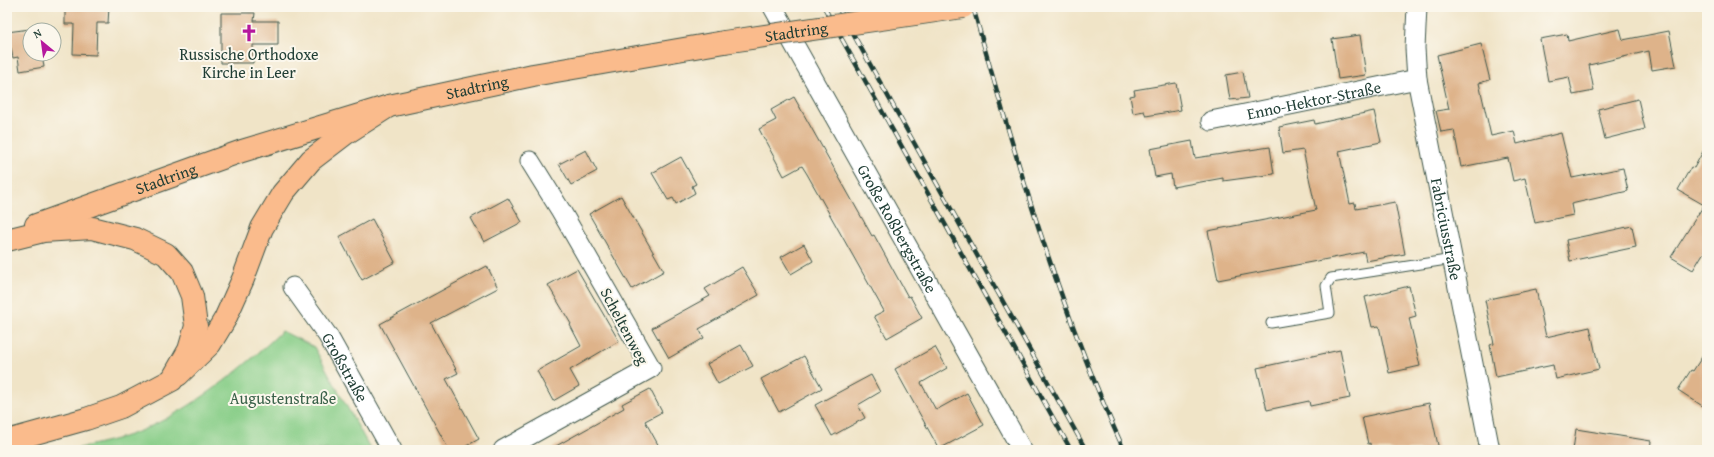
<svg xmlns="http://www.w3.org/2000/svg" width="1714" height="457" font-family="'Gentium Book Plus',serif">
	<rect width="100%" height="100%" fill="#fbf7ec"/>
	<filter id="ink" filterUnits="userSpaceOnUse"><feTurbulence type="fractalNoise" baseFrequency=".025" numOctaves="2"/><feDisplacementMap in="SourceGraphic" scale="8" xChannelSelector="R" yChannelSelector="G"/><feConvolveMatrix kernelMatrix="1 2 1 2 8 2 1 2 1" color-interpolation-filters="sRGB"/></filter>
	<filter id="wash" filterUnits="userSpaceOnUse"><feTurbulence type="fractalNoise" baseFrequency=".012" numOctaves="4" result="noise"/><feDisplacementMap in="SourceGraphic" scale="16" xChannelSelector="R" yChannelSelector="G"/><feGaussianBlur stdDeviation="0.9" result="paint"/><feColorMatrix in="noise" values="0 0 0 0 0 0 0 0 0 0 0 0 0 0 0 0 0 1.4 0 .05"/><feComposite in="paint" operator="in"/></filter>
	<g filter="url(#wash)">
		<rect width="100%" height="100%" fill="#f0e4c7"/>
		<!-- green -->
		<path fill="#88ce88" stroke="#54865e" d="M282,331L314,347L371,450H72C93,444 119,440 140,431C193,409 240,371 282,331Z"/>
		<g id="blocks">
			<!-- building -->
			<g fill="#deb38a">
				<polygon points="65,7 109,7 108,23 97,23 96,55 73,54 74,24 65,24"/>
				<polygon points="221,13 255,13 254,21 278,21 278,45 253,45 253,63 221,63"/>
				<polygon points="38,28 39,30 30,30 30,54 42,54 44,67 20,71 18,57 13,58 11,48 7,49 7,32"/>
				<polygon points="1620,29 1623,40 1669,31 1676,66 1652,70 1649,51 1589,65 1594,91 1573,95 1569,77 1548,81 1540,39 1567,34 1568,41"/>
				<polygon points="1360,35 1366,75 1338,79 1332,39"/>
				<polygon points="1481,44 1490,80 1479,83 1491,136 1514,131 1517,144 1561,133 1572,178 1623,168 1628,191 1571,204 1573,215 1535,223 1525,178 1513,181 1508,158 1461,167 1454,130 1441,132 1436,111 1449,109 1437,55"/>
				<polygon points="1243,72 1248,98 1230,100 1226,75"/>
				<polygon points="1176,83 1181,110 1146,116 1144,111 1133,113 1130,96 1135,95 1134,90"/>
				<polygon points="794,97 872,236 874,235 908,297 910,296 922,318 887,338 874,316 884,311 807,174 802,166 784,176 759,129 776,120 771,110"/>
				<polygon points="1638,99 1645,129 1605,139 1598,109"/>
				<polygon points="1374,111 1381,142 1339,151 1350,204 1355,203 1356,209 1395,202 1405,254 1366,261 1364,252 1218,280 1208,231 1316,210 1303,150 1283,153 1279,127 1314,120 1315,124"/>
				<polygon points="1192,141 1195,158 1270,147 1274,174 1223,181 1223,178 1173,187 1171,174 1155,177 1150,149"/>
				<polygon points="1707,144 1707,247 1693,270 1671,257 1704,205 1678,190 1691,167 1694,168"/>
				<polygon points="586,150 597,171 571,185 559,164"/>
				<polygon points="681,157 696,184 692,186 695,193 676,204 673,198 668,200 652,173"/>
				<polygon points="621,196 664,271 632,289 589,214"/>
				<polygon points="508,198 522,222 484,242 471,218"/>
				<polygon points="372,219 395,262 362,280 339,237"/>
				<polygon points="1632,226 1636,247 1570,261 1566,240"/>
				<polygon points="804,244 813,261 791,274 781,257"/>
				<polygon points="487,266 498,288 431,323 458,373 446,379 479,439 459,450 449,450 380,324"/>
				<polygon points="742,267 759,295 699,329 704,338 669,358 652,328 710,296 705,289"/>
				<polygon points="577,269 619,341 570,370 579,386 553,401 537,371 581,346 570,325 571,324 548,285"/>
				<polygon points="1409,286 1416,316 1409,318 1420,366 1389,373 1379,326 1372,327 1365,297"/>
				<polygon points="1536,289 1546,337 1590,327 1599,369 1556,379 1553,365 1496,377 1490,345 1494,344 1485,300"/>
				<polygon points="741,345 753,366 718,384 707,364"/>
				<polygon points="935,347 947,368 921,383 936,410 967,393 984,425 939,449 895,369"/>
				<polygon points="1707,349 1707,409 1678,390 1691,370 1693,371"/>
				<polygon points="1340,350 1350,398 1310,406 1309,401 1267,410 1257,368"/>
				<polygon points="804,356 822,388 779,412 761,379"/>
				<polygon points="871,375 880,392 858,405 865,418 832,436 815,405"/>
				<polygon points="650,389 662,412 645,421 661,450 549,450 624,408 622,404"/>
				<polygon points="1429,403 1439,450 1371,450 1370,443 1368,444 1362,417"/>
				<polygon points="1576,429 1651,441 1650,450 1573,450"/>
			</g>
		</g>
	</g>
	<g filter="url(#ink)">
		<use href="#blocks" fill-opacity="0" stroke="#3e564a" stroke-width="1"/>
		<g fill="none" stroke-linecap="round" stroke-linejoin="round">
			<!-- lane casing -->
			<g stroke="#3e564a" stroke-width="11">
				<polyline id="lane" points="1271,323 1330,313 1326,286 1331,278 1453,259"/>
			</g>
			<!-- street casing -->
			<g stroke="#3e564a" stroke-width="21">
				<g id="street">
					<path id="s1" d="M773,7L1022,450"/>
					<path id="s2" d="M1417,7L1415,48L1417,79L1490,450"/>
					<path id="s3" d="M1211,121L1417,79"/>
					<path id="s4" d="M293,287L328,336L392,450"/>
					<polyline points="503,450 651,368 561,211 530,161"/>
				</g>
			</g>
			<!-- primary casing -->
			<g stroke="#3e564a" stroke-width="24">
				<g id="primary">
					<path id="s5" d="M178,375L210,344L225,319L243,279L262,228L283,193L311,160L345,134L389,106L533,75L724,42"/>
				</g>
			</g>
			<!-- highway casing -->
			<g stroke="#3e564a" stroke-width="24">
				<g id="highway">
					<path id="s6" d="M36,225L242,151L389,106"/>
					<polyline points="7,240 43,231 92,228 135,239 166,254 182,272 192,296 196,326 189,350 172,380 121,407 86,419 7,441"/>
				</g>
			</g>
			<!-- lane -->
			<use href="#lane" stroke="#fff" stroke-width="9"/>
			<!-- street -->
			<use href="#street" stroke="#fff" stroke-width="19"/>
			<!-- primary -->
			<use href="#primary" stroke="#fabb8c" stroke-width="22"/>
			<!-- highway -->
			<use href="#highway" stroke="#fabb8c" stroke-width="22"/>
			<!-- rail casing -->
			<g stroke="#1f3d34" stroke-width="4.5">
				<g id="rail">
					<polyline points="824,7 1071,450"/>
					<polyline points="838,7 1086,450"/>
					<path d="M973,7C1015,157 1059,308 1124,450"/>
				</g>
			</g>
			<!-- rail -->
			<use href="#rail" stroke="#fbf7ec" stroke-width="3" stroke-dasharray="9" stroke-linecap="butt"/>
			<!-- primary-bridge casing -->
			<g stroke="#3e564a" stroke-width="24" stroke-linecap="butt">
				<g id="primary-bridge">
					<path id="s7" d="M724,42L963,7"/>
				</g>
			</g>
			<!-- primary-bridge -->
			<use href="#primary-bridge" stroke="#fabb8c" stroke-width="22"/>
		</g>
	</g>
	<!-- icons -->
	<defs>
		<g id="church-bare" transform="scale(1.38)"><path d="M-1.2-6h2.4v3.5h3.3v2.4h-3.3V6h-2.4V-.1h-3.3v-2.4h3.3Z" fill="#b5179e" stroke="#fbf7ec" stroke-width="2.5" paint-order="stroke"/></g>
	</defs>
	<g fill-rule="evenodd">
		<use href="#church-bare" x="249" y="33"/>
	</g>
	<g text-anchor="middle" stroke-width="4" stroke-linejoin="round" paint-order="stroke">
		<!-- street labels -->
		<g font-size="16" fill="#1f3d34" stroke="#fbf7ec">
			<text dy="6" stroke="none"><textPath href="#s7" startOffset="73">Stadtring</textPath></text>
			<text dy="6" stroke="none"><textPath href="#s5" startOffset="441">Stadtring</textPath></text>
			<text dy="6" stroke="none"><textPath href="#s3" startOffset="105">Enno-Hektor-Straße</textPath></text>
			<text dy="6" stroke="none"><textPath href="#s6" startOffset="138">Stadtring</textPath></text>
			<text dy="6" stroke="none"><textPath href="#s1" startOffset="254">Große Roßbergstraße</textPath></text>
			<text dy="6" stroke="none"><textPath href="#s2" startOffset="225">Fabriciusstraße</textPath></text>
			<text transform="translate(625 326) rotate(62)" y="6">Scheltenweg</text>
			<text dy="6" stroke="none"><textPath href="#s4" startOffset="96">Großstraße</textPath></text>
		</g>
		<!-- poi labels -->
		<g font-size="16" fill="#1f3d34" stroke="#fbf7ec">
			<text x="249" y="60">Russische Orthodoxe<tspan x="249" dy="18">Kirche in Leer</tspan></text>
		</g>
		<!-- park labels -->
		<g font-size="16" fill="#396149" stroke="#fbf7ec">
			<text x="283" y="404">Augustenstraße</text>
		</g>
	</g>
	<!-- margin -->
	<rect width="1714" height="457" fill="none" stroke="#fbf7ec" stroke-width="24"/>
	<!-- north arrow -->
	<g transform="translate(42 42) rotate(331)"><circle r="19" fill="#fbf7ec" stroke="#a3ada2"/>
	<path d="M0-3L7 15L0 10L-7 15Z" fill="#b5179e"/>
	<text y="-6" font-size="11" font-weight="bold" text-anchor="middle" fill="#1f3d34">N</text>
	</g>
</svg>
